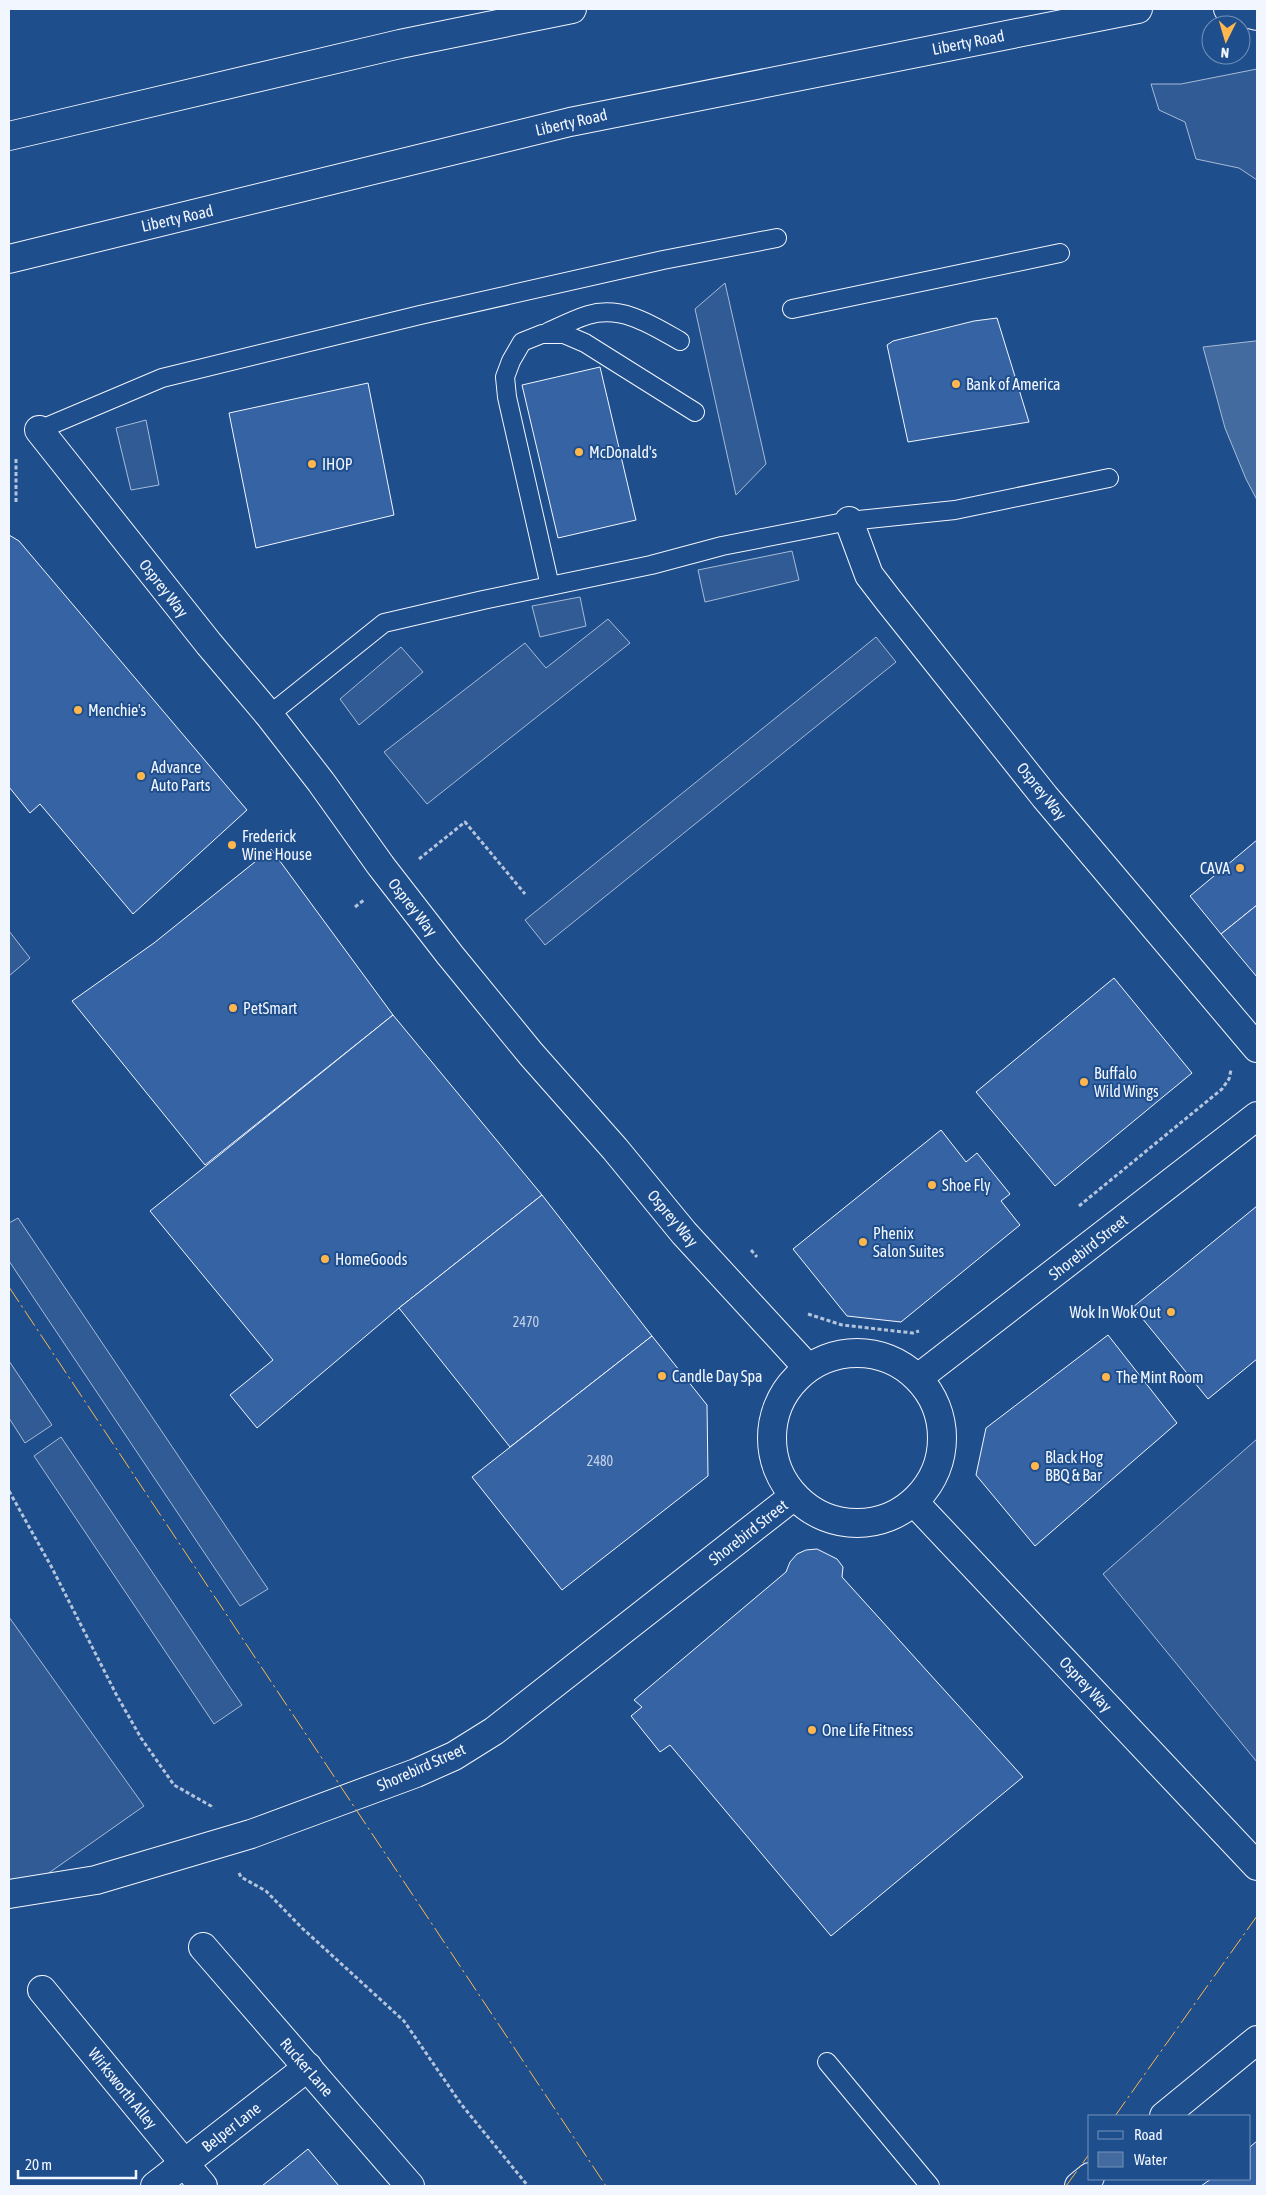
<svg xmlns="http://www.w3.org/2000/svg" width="1266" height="2195" font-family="'Asap Condensed',sans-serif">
	<rect width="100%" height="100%" fill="#1f4e8c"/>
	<!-- built -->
	<g fill="#305b95" stroke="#a8bbd7">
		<polygon points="1257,69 1257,180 1239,168 1196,159 1185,122 1159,110 1151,84 1181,84"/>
		<polygon points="725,283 766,464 736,495 695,309"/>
		<polygon points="146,420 159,485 131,490 116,428"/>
		<polygon points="792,551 799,580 705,602 698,570"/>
		<polygon points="580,597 586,626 540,637 532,606"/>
		<polygon points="608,619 630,643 427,804 384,752 525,643 546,668"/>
		<polygon points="876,637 896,662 545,945 525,920"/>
		<polygon points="401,647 423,672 359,725 340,699"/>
		<polygon points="9,931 30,958 9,976"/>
		<polygon points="18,1218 268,1589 240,1606 9,1261 9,1223"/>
		<polygon points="9,1361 52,1425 25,1443 9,1418"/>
		<polygon points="61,1437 242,1705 214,1724 34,1456"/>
		<polygon points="1257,1439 1257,1762 1103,1574"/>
		<polygon points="9,1617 144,1806 9,1901"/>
	</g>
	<!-- water -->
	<polygon fill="#446ba0" stroke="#a8bbd7" points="1255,341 1257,341 1257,500 1246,479 1225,428 1203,347"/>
	<!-- building -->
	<g fill="#3563a3" stroke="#f2f6ff">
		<polygon points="997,318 1029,422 908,442 887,345 893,341 974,321"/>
		<polygon points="600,367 636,520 558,538 522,385"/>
		<polygon points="368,383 394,515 256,548 229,413"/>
		<polygon points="9,535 19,541 247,810 133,914 40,804 30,813 9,787"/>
		<polygon points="1257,840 1257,905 1221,934 1190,896"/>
		<polygon points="271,849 393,1015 205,1165 72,1001 154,943"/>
		<polygon points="1257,905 1257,977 1221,934"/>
		<polygon points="1114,978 1192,1073 1055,1186 976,1092"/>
		<polygon points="393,1015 542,1195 399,1308 257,1428 230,1395 273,1360 150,1211"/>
		<polygon points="941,1130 966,1162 977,1153 1010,1194 1001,1201 1020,1225 901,1322 847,1316 793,1249"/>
		<polygon points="542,1195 652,1336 510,1447 399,1308"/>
		<polygon points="1257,1206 1257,1359 1208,1399 1133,1307"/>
		<polygon points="1108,1335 1177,1423 1035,1546 976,1475 986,1428"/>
		<polygon points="652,1336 707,1405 708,1476 562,1590 472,1477"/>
		<polygon points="817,1549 837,1559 843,1567 842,1577 1023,1777 831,1936 670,1745 660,1752 631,1716 642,1707 634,1700 786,1572 790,1562 797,1554 806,1550"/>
		<polygon points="1257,2141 1257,2186 1201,2186 1211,2179 1250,2179 1250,2147"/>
		<polygon points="308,2149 339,2186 262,2186"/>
	</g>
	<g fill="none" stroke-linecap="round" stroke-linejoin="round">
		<!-- service casing -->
		<g stroke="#f2f6ff" stroke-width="20">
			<g id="service">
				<polyline points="792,309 1060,253"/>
				<path d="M548,332C561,326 575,319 588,315C622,305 652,325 680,341"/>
				<polyline points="39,430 162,378 420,315 663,260 777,238"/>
				<polyline points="550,586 507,397 505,377 511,361 522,342 542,334 564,334 585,343 695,412"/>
				<polyline points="269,715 384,623 483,600 651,565 722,546 849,521 955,510 1109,478"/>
				<polyline points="827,2062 930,2186"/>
			</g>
		</g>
		<!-- minor casing -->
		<g stroke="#f2f6ff" stroke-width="30">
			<g id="minor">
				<polyline points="39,430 209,644 269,715 321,782 381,866 450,955 531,1054 615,1149 684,1233 808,1368"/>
				<polyline points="849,521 869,575 889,601 1045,797 1257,1048"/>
				<circle cx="857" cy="1438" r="85"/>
				<polyline points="918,1378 1257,1116"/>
				<polyline points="914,1502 1257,1866"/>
				<polyline points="9,1894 96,1880 251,1834 416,1773 454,1756 494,1731 794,1496"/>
				<polyline points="203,1947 410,2186"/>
				<polyline points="42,1990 203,2186"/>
				<polyline points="155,2186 308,2067"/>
			</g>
		</g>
		<!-- tertiary casing -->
		<g stroke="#f2f6ff" stroke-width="30">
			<g id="tertiary">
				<polyline points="1164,2116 1257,2040"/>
				<polyline points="1079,2186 1090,2177"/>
			</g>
		</g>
		<!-- primary casing -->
		<g stroke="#f2f6ff" stroke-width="30">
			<g id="primary">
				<polyline points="1228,9 1257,16"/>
				<polyline points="9,136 400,44 572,9"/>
				<polyline points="9,259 570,122 1138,9"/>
			</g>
		</g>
		<!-- path -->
		<g stroke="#b3c4dc" stroke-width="3" stroke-dasharray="4 2.5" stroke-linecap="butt">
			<polyline points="16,502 16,459"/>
			<polyline points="419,859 465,822 525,894"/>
			<polyline points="355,907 364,900"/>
			<polyline points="1079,1206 1222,1089 1229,1079 1231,1070"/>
			<polyline points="751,1250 757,1257"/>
			<polyline points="808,1314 842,1325 913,1333 919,1331"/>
			<polyline points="9,1491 51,1566 116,1694 141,1738 174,1785 211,1806 213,1809"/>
			<polyline points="239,1873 241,1877 266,1891 302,1928 404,2021 461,2104 528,2186"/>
		</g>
		<!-- service -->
		<use href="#service" stroke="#1f4e8c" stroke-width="18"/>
		<!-- minor -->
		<use href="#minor" stroke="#1f4e8c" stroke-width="28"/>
		<!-- tertiary -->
		<use href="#tertiary" stroke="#1f4e8c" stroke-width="28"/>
		<!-- primary -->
		<use href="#primary" stroke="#1f4e8c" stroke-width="28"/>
		<!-- power -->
		<g stroke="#ffb74d" stroke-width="1" stroke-dasharray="18 4 2.5 4" stroke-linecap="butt">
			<polyline points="9,1287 606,2186"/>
			<polyline points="1115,2116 1257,1916"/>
			<polyline points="1066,2186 1090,2153"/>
		</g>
	</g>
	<!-- markers -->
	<g fill="#ffb74d" stroke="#1f4e8c" stroke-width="2">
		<circle cx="956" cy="384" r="5"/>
		<circle cx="579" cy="452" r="5"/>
		<circle cx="312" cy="464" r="5"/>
		<circle cx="78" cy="710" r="5"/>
		<circle cx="141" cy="776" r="5"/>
		<circle cx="232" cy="845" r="5"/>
		<circle cx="1240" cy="868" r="5"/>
		<circle cx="233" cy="1008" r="5"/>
		<circle cx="1084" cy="1082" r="5"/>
		<circle cx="932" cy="1185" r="5"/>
		<circle cx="863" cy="1242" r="5"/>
		<circle cx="325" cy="1259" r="5"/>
		<circle cx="1171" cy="1312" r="5"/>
		<circle cx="662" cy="1376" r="5"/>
		<circle cx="1106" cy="1377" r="5"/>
		<circle cx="1035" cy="1466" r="5"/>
		<circle cx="812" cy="1730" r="5"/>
	</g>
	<g text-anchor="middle" stroke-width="4" stroke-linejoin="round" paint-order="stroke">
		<!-- number labels -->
		<g font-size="14" fill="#c3d1e8">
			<text x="526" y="1327">2470</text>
			<text x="600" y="1466">2480</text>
		</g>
		<!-- street labels -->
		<g font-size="16" fill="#f2f6ff" stroke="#1f4e8c">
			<text transform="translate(968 42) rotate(-11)" y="6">Liberty Road</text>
			<text transform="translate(571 122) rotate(-13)" y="6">Liberty Road</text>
			<text transform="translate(177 218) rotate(-13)" y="6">Liberty Road</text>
			<text transform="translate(164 588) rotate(52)" y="6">Osprey Way</text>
			<text transform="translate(1042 791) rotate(51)" y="6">Osprey Way</text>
			<text transform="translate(413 907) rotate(52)" y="6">Osprey Way</text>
			<text transform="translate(673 1218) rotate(50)" y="6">Osprey Way</text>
			<text transform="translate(1088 1247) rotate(-38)" y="6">Shorebird Street</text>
			<text transform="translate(748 1532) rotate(-38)" y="6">Shorebird Street</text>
			<text transform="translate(1086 1684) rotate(47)" y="6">Osprey Way</text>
			<text transform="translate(421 1767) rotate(-24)" y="6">Shorebird Street</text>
			<text transform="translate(307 2067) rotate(49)" y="6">Rucker Lane</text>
			<text transform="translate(123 2088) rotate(51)" y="6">Wirksworth Alley</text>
			<text transform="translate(231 2127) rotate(-38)" y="6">Belper Lane</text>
		</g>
		<!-- poi labels -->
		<g font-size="16" fill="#f2f6ff" stroke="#1f4e8c" text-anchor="start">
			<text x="966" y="390">Bank of America</text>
			<text x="589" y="458">McDonald's</text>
			<text x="322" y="470">IHOP</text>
			<text x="88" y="716">Menchie's</text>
			<text x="151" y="773">Advance<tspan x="151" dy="18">Auto Parts</tspan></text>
			<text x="242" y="842">Frederick<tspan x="242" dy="18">Wine House</tspan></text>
			<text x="1230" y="874" text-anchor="end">CAVA</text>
			<text x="243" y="1014">PetSmart</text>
			<text x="1094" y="1079">Buffalo<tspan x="1094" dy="18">Wild Wings</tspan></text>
			<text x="942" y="1191">Shoe Fly</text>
			<text x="873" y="1239">Phenix<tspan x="873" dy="18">Salon Suites</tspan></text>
			<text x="335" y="1265">HomeGoods</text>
			<text x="1161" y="1318" text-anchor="end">Wok In Wok Out</text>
			<text x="672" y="1382">Candle Day Spa</text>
			<text x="1116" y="1383">The Mint Room</text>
			<text x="1045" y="1463">Black Hog<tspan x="1045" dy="18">BBQ &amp; Bar</tspan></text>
			<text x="822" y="1736">One Life Fitness</text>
		</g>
	</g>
	<!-- border -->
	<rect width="1266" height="2195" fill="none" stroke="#f2f6ff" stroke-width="20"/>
	<!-- legend -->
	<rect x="1088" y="2115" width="162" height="65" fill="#1f4e8c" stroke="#7391ba"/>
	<rect x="1098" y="2131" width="25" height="8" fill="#1f4e8c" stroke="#7391ba"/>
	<text x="1134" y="2140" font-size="15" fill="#f2f6ff">Road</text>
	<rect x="1098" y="2152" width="25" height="15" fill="#446ba0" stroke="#7391ba"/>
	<text x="1134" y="2165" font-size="15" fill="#f2f6ff">Water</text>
	<!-- north arrow -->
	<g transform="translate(1226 40) rotate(185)"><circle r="24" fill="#1f4e8c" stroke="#7391ba"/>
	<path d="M0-4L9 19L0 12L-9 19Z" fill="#ffb74d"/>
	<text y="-8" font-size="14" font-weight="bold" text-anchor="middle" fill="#f2f6ff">N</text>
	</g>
	<!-- scale -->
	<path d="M18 2170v8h118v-8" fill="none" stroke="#f2f6ff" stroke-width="2.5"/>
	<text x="25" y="2170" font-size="15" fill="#f2f6ff" stroke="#1f4e8c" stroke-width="4" paint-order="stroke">20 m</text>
</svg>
